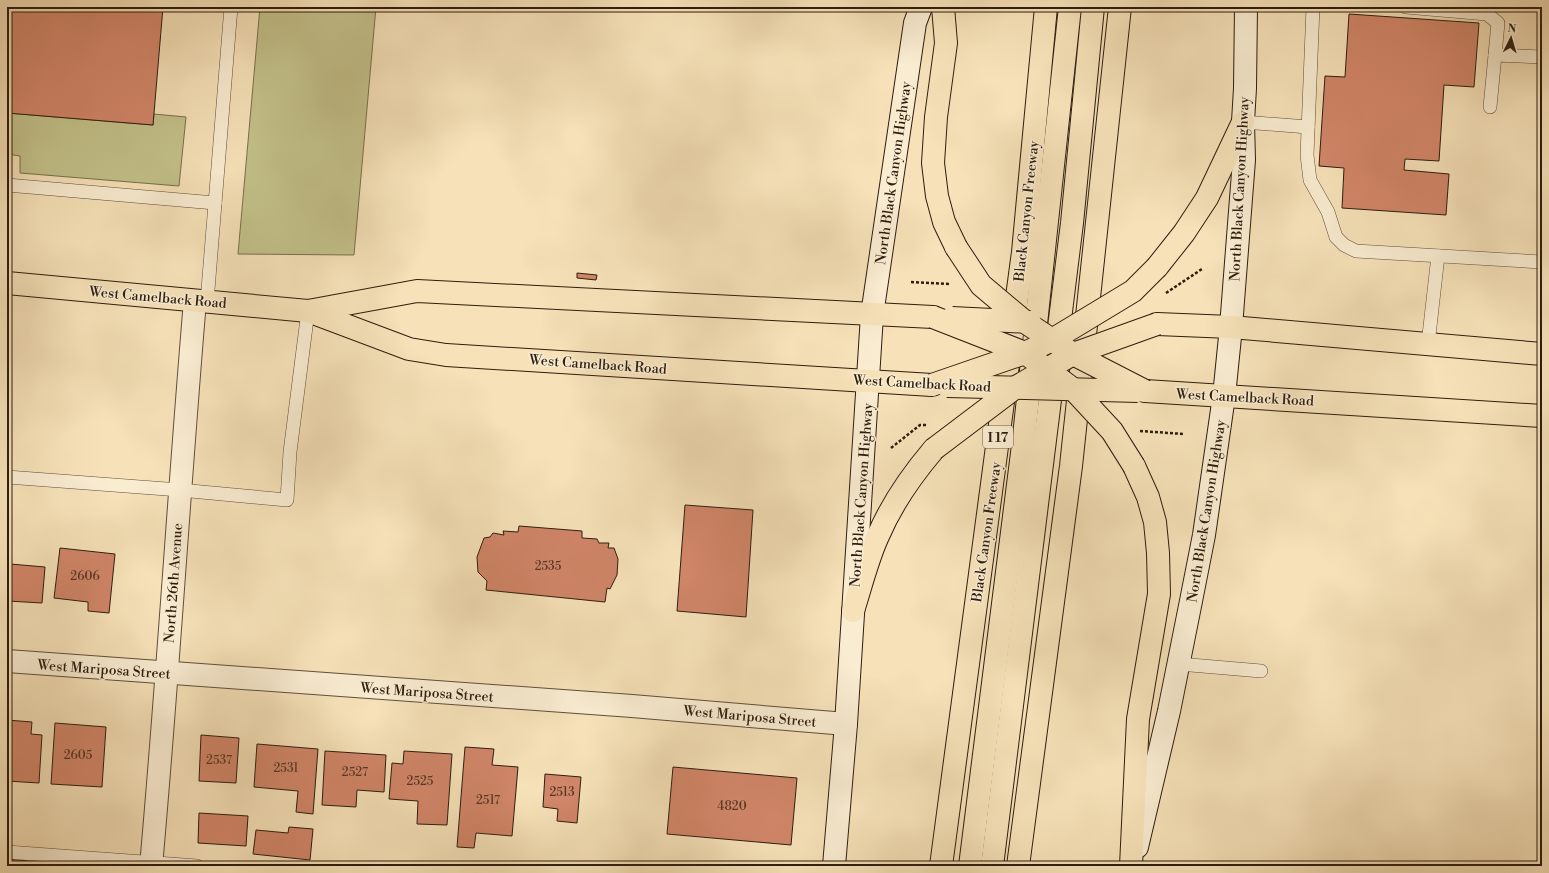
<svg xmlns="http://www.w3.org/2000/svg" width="1549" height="873" font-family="'Libre Bodoni',serif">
	<rect width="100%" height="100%" fill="#f6e1b8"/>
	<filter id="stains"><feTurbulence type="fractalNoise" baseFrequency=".005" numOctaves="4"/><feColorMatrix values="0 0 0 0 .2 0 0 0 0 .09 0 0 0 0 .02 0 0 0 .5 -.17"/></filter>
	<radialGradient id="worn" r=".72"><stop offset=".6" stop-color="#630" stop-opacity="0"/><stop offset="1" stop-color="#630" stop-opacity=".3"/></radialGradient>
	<!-- green -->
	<g fill="#c3c18a" stroke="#786f4c">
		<polygon points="260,7 376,7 354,255 238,254"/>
		<polygon points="7,113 153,125 154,114 186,117 179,186 20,173 20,156 7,154"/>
	</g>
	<!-- building -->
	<g fill="#d18669" stroke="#2d1d0f">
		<polygon points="7,7 163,7 153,125 7,113"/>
		<polygon points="1349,14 1479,23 1474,87 1444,85 1439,161 1405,159 1404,170 1449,174 1446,215 1342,208 1344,168 1319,166 1325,76 1345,77"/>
		<polygon points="577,273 597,275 596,280 577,278"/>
		<polygon points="685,505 753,510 746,617 677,611"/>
		<polygon points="519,526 582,531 582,538 597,539 599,543 609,543 608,548 614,548 618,559 617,575 610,589 607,588 605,602 486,590 487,581 478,572 477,557 484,538 490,537 493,533 504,535 503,531 518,532"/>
		<polygon points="60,548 115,554 109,613 88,611 88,602 54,598"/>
		<polygon points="7,553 11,554 10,564 45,567 42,603 7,601"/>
		<polygon points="7,720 32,722 31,734 42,735 39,783 7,781"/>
		<polygon points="55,723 106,727 102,787 51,784"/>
		<polygon points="201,735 239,738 236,783 199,781"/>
		<polygon points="257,744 318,749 313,814 296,812 298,791 254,787"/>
		<polygon points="465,747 494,749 492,765 518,767 512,836 476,833 474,848 457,847"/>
		<polygon points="325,751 386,755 384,792 357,790 356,807 322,805"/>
		<polygon points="404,751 452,754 447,825 417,824 418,801 389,799 392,763 403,764"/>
		<polygon points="673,767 797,778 791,845 667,834"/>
		<polygon points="545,774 581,777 577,823 557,821 558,809 543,807"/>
		<polygon points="199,813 248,816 246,846 198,843"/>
		<polygon points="289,827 313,829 310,860 253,854 256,830 288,833"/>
		<polygon points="7,859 29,861 29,866 7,866"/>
		<polygon points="49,861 118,866 48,866"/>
	</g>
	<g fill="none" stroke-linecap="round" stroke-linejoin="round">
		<!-- service casing -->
		<g stroke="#5f4e39" stroke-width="14">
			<g id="service">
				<polyline points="1313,7 1307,155 1310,180 1328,212 1336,237 1344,245 1356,251 1542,262"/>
				<polyline points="1406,7 1487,14 1498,23 1495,55"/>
				<polyline points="1490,107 1495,55 1542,57"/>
				<polyline points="1243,122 1308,127"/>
				<polyline points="7,185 215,203"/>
				<polyline points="207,302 231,7"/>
				<polyline points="1428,344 1438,256"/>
				<polyline points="7,477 180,490 287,500 290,452 308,311"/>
				<polyline points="1179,664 1261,671"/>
				<polyline points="7,852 197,866"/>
			</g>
		</g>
		<!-- minor casing -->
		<g stroke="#5f4e39" stroke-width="24">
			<g id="minor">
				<polyline points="7,661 632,706 846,724"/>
				<path d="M151,866C168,678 179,489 195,301"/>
			</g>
		</g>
		<!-- secondary casing -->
		<g stroke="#2d1d0f" stroke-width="24">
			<g id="secondary">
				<polyline points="1137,847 1169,711 1191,601 1204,535 1224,396 1231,327 1244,160 1243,122 1245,88 1246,7"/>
				<polyline points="834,866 846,724 872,315 915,23 921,7"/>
			</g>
		</g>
		<!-- primary casing -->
		<g stroke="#2d1d0f" stroke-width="24">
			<g id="primary">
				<polyline points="943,7 946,43 936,117 933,163 937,196 944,222 956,247"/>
				<polyline points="1157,267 1184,233 1207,198 1243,122"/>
				<polyline points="7,283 308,311 409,349 446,355 932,385"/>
				<polyline points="308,311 417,291 933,317"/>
				<polyline points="1157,324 1231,327 1542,354"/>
				<polyline points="1145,391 1542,416"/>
				<path d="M853,611C861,586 867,560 878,536C892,503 911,476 934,449"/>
				<polyline points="1131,866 1138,719 1159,594 1158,553 1155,522 1148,497 1134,466"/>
			</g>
		</g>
		<!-- motorway casing -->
		<g stroke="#2d1d0f" stroke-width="24">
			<g id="motorway">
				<polyline points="941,866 1023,252 1046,7"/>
				<polyline points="970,866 1023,445 1070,7"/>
				<polyline points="992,866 1072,223 1093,7"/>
				<polyline points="1018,866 1071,466 1120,7"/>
			</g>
		</g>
		<!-- path -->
		<g stroke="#2d1d0f" stroke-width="2.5" stroke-dasharray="3 2" stroke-linecap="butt">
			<polyline points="911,282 950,284"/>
			<polyline points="1166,293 1202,269"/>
			<polyline points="1140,431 1184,434"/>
			<polyline points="891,448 920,425 926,425"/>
		</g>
		<!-- service -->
		<use href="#service" stroke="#f9ecd1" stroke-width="13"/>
		<!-- minor -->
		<use href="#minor" stroke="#f9ecd1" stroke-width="22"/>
		<!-- secondary -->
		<use href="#secondary" stroke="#f9ecd1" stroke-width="22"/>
		<!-- primary -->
		<use href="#primary" stroke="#f6e1b8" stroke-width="22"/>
		<!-- motorway -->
		<use href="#motorway" stroke="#f6e1b8" stroke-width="22"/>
		<!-- primary-bridge casing -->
		<g stroke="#2d1d0f" stroke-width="24" stroke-linecap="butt">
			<g id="primary-bridge">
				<polyline points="956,247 981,285 1025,322 1073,354 1145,391"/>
				<polyline points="933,317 1025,353 1073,389 1112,431 1134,466"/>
				<polyline points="952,318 1030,322"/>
				<polyline points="932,385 1025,353 1052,340 1133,291 1157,267"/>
				<polyline points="947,386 1138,391"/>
				<polyline points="934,449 1016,387 1073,354 1157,324"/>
			</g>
		</g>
		<!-- primary-bridge -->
		<use href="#primary-bridge" stroke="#f6e1b8" stroke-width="22"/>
	</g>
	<g text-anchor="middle" stroke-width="3" stroke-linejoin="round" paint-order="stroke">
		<!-- number labels -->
		<g font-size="12" fill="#563726">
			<text x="548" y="570">2535</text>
			<text x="85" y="580">2606</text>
			<text x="78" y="759">2605</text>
			<text x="219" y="764">2537</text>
			<text x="286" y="772">2531</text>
			<text x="355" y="776">2527</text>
			<text x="420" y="785">2525</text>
			<text x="562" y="796">2513</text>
			<text x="488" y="804">2517</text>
			<text x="732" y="810">4820</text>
		</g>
		<!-- shield labels -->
		<rect fill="#f9ecd1" stroke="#6a5b49" stroke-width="1" x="983" y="426" width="30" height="22" rx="3"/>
		<g font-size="13" font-weight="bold" fill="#2d1d0f">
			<text x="998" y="442">I 17</text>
		</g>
		<!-- street labels -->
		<g font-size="14" fill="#2d1d0f" stroke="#f9ecd1">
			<text transform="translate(893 173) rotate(-82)" y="5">North Black Canyon Highway</text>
			<text transform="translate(1239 189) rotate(-87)" y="5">North Black Canyon Highway</text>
			<text transform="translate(1026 211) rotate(-84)" y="5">Black Canyon Freeway</text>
			<text transform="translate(158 297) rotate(5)" y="5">West Camelback Road</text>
			<text transform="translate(598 364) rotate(4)" y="5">West Camelback Road</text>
			<text transform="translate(922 383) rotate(3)" y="5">West Camelback Road</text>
			<text transform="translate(1245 397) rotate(3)" y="5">West Camelback Road</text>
			<text transform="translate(861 495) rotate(-86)" y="5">North Black Canyon Highway</text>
			<text transform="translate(1206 511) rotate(-81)" y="5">North Black Canyon Highway</text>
			<text transform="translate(986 532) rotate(-82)" y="5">Black Canyon Freeway</text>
			<text transform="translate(173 583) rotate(-86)" y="5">North 26th Avenue</text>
			<text transform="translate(104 669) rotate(4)" y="5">West Mariposa Street</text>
			<text transform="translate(427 692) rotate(4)" y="5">West Mariposa Street</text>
			<text transform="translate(750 716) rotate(5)" y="5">West Mariposa Street</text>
		</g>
	</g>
	<!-- margin -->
	<rect width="1549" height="873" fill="none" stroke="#f6e1b8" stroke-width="24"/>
	<rect x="8" y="8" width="1533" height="857" fill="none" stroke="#2d1d0f" stroke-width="2"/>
	<rect x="12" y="12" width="1525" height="849" fill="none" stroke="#2d1d0f"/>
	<!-- north arrow -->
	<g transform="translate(1511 38) rotate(5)" stroke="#f9ecd1" stroke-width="3" paint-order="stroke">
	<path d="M0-3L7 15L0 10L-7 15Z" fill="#2d1d0f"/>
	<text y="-6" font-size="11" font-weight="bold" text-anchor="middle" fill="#2d1d0f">N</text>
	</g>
	<rect width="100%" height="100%" filter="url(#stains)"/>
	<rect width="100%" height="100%" fill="url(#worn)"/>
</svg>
